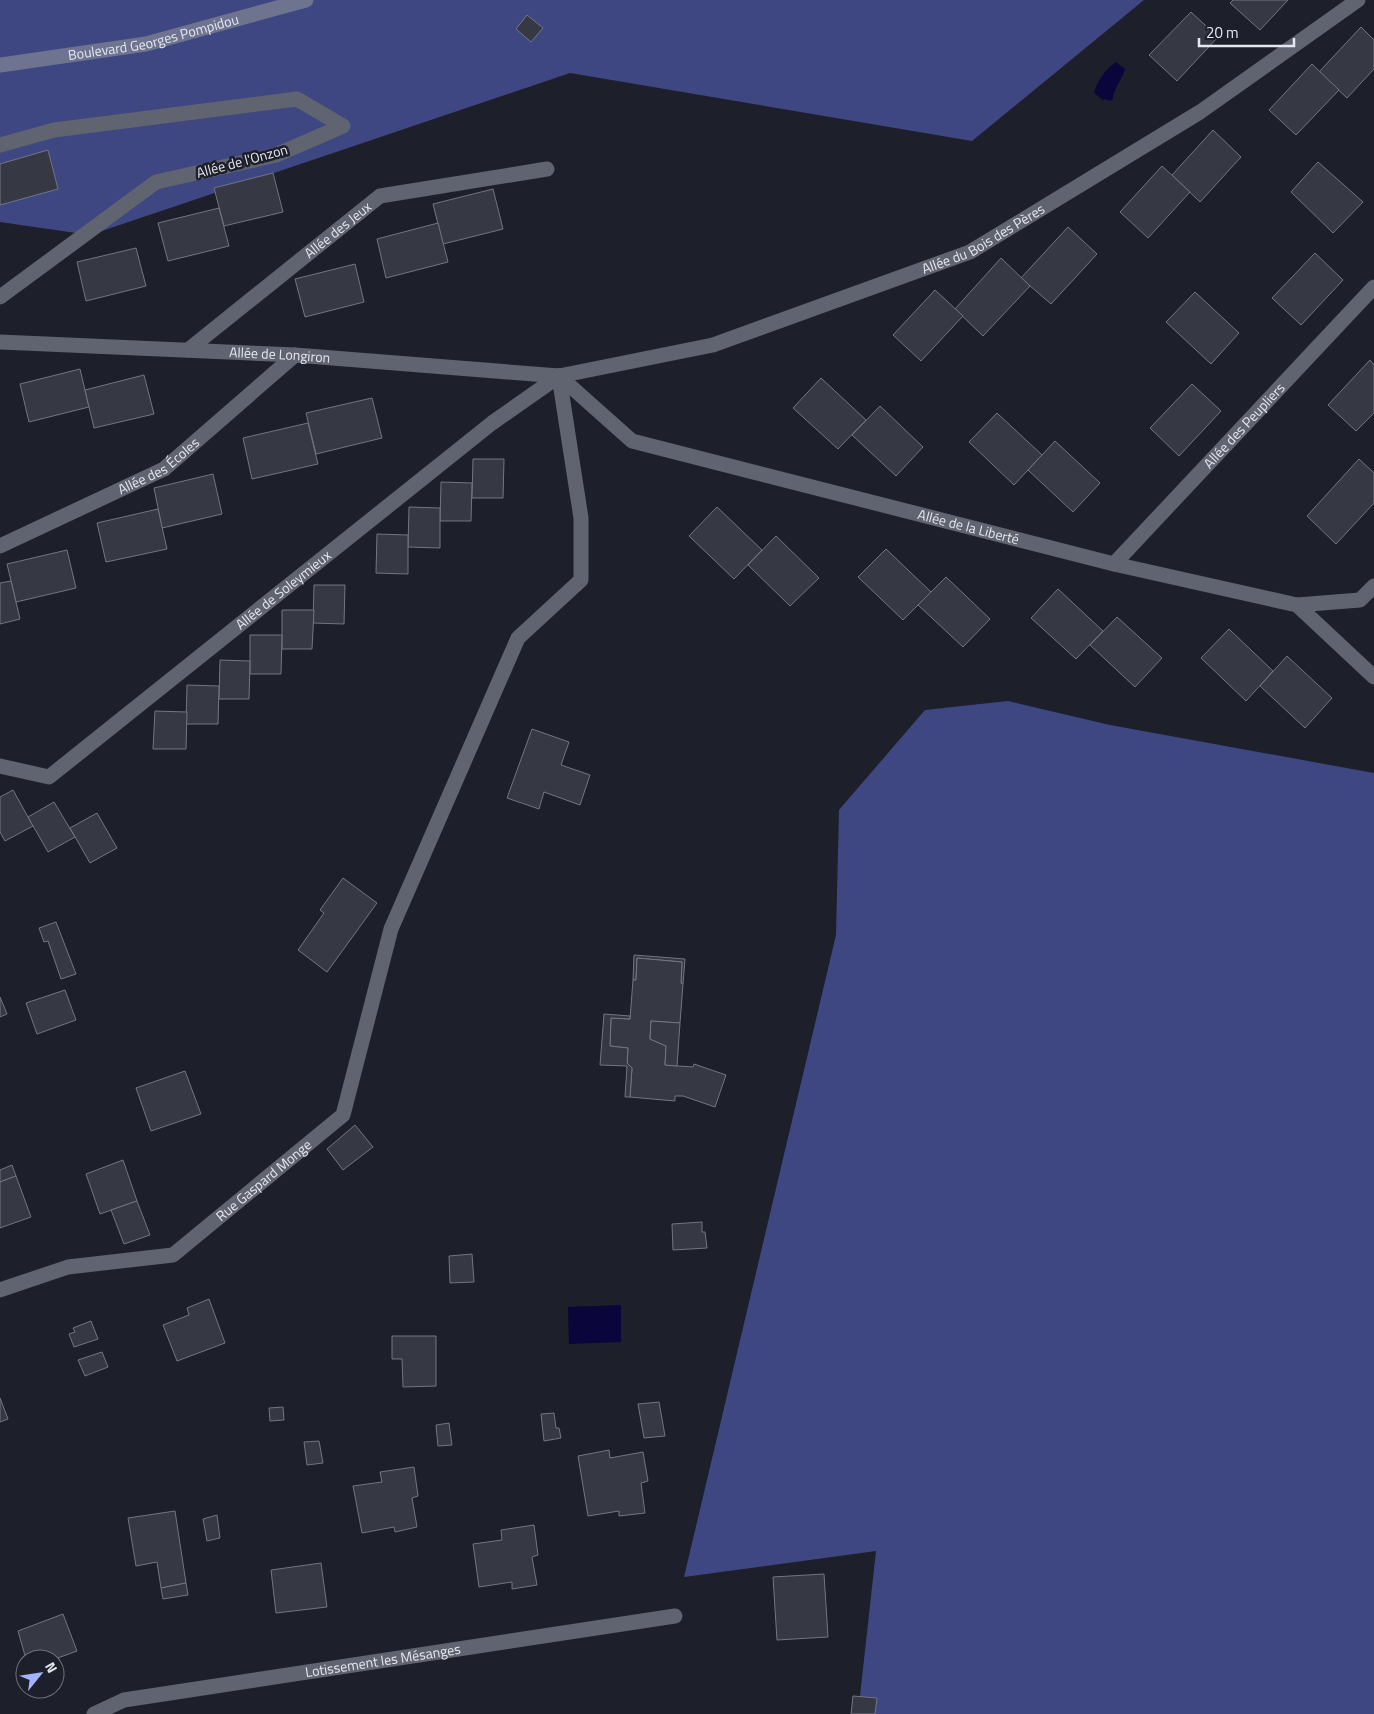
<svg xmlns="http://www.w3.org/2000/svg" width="1374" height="1714" font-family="'Titillium Web',sans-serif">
	<rect width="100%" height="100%" fill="#1d202a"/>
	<!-- forest -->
	<g fill="#3e4781">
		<polygon points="0,0 1144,0 972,141 570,73 90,235 0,222"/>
		<polygon points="1008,701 1110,725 1374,773 1374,1714 858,1714 876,1551 684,1577 836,935 839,810 925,710"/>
	</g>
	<!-- water -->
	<g fill="#0a053b">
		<path d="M1116,62L1125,69C1122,80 1113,89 1113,99L1110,101L1105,99L1103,100L1094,93C1098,79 1105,70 1116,62Z"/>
		<polygon points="621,1305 621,1342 569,1344 568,1307"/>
	</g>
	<!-- building -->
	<g fill="#363844" stroke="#727683">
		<polygon points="1233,0 1288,0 1260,30 1230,3"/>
		<polygon points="1191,12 1218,37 1177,81 1149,55"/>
		<polygon points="527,15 543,28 531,42 516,29"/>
		<polygon points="1361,27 1374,40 1374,69 1347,98 1319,72"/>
		<polygon points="1312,64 1339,90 1296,135 1269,110"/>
		<polygon points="1213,130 1241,157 1200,202 1172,175"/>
		<polygon points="48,150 58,189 0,205 0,164"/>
		<polygon points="1318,162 1363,202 1333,233 1291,192"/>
		<polygon points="1162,166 1190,192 1148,238 1120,212"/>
		<polygon points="273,173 283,212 224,226 214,188"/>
		<polygon points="493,189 503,229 443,244 433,204"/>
		<polygon points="219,208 229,246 168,261 158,223"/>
		<polygon points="438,223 448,262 386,278 377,239"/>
		<polygon points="1068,227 1097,254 1051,304 1021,278"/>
		<polygon points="136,248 146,286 86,301 77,262"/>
		<polygon points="1315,253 1343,280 1301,325 1272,298"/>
		<polygon points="1001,258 1030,286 983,336 955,309"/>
		<polygon points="355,264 364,302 305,317 295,279"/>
		<polygon points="935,290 963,316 921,361 893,335"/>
		<polygon points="1195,292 1239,333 1211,364 1166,322"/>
		<polygon points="1370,360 1374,365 1374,413 1356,431 1328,405"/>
		<polygon points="80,369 89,407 29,422 20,384"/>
		<polygon points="144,375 154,414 94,428 85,390"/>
		<polygon points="821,378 866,420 838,449 793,408"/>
		<polygon points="1192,384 1221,411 1179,456 1150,428"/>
		<polygon points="372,398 382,438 316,454 306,413"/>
		<polygon points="880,406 923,447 896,476 852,435"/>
		<polygon points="997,413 1042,455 1014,485 969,442"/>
		<polygon points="308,423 318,464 252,479 243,438"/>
		<polygon points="1055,441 1100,483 1073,512 1028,470"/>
		<polygon points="473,459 504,459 503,498 472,498"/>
		<polygon points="1359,459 1374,473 1374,503 1336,544 1307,516"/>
		<polygon points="213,474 222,514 162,528 154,488"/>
		<polygon points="441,482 472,483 471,521 440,521"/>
		<polygon points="409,507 440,508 440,548 408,547"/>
		<polygon points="717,507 762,550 734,579 689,536"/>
		<polygon points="158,509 167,549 106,562 97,523"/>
		<polygon points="377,534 408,535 408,574 376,573"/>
		<polygon points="776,536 819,578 790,606 748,565"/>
		<polygon points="886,549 931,592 903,620 858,577"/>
		<polygon points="67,550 76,588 16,602 7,564"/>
		<polygon points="946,577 990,619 963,647 918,605"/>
		<polygon points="11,581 20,619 0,624 0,583"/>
		<polygon points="314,585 345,585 344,624 313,623"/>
		<polygon points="1058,589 1103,631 1076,659 1031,618"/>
		<polygon points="282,610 314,610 312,649 282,649"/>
		<polygon points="1117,617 1162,658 1135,687 1090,645"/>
		<polygon points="1229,629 1273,671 1246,701 1201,658"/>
		<polygon points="250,635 282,635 281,674 250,674"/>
		<polygon points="1287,656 1332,698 1305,728 1260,686"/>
		<polygon points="220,660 250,661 249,699 219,699"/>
		<polygon points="187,685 219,686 218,724 186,724"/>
		<polygon points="155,711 187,712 186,749 153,749"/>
		<polygon points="532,729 569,742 561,765 590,775 580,805 544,792 539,809 507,798"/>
		<polygon points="13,790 33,826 5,841 0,832 0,797"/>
		<polygon points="54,802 75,837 48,852 28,817"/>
		<polygon points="97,813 117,848 90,863 70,828"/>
		<polygon points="343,878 377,903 327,972 298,950 324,913 320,910"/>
		<polygon points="56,922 76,974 61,979 48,941 44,942 39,928"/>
		<polygon points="634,955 685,959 683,984 681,983 682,962 637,958 636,980 633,980"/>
		<polygon points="637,958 682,962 681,983 683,984 680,1023 651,1021 650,1039 666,1046 665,1065 693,1067 694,1064 726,1075 715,1107 683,1096 675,1096 675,1101 630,1097 632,1068 627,1063 628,1048 610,1046 611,1018 630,1019 633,980 636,980"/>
		<polygon points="65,990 76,1020 37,1034 26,1003"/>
		<polygon points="0,997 7,1014 0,1017"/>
		<polygon points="604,1014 630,1016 630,1019 611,1018 610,1046 628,1048 627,1063 632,1068 630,1097 625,1097 627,1066 600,1065"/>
		<polygon points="651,1021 680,1023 677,1066 665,1065 666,1046 650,1039"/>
		<polygon points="185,1071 201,1114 151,1131 136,1088"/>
		<polygon points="355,1125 373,1147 343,1170 327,1149"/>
		<polygon points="123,1160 137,1201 100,1214 86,1174"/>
		<polygon points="12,1165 16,1176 0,1182 0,1170"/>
		<polygon points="16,1176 31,1217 0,1228 0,1182"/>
		<polygon points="137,1201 150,1235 124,1244 111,1210"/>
		<polygon points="702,1222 702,1232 705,1232 707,1248 673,1250 672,1224"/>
		<polygon points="472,1254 474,1282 450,1283 449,1256"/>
		<polygon points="209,1299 225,1343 177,1361 163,1325 189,1315 187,1308"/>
		<polygon points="91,1321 98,1339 74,1347 69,1334 75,1332 73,1328"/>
		<polygon points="392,1336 436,1336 436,1386 403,1387 402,1359 392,1359"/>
		<polygon points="102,1352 108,1367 85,1376 78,1360"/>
		<polygon points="0,1398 8,1419 0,1422"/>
		<polygon points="659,1402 665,1436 644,1438 638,1404"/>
		<polygon points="283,1407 284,1420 270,1421 269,1408"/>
		<polygon points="554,1413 556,1428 559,1428 561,1438 544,1441 541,1414"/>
		<polygon points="449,1423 452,1445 438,1446 436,1425"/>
		<polygon points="319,1441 323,1463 307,1465 304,1442"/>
		<polygon points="609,1450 610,1458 643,1452 648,1481 641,1483 645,1513 619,1516 619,1511 588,1516 578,1456"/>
		<polygon points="414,1467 418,1496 412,1498 417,1527 395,1532 394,1527 362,1533 353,1486 382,1482 380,1472"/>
		<polygon points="175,1511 186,1583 161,1588 157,1562 136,1566 128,1518"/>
		<polygon points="217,1515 220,1538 207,1541 203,1519"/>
		<polygon points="534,1525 538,1555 532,1557 537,1585 512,1589 512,1582 479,1587 473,1544 502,1540 501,1530"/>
		<polygon points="321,1563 327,1607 276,1613 271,1570"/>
		<polygon points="824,1574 828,1637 777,1640 773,1577"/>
		<polygon points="186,1583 188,1595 163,1599 161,1588"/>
		<polygon points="63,1614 77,1651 55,1659 26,1659 18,1631"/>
		<polygon points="853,1696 877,1698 875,1714 851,1714"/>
	</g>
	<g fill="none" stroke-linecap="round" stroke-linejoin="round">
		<!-- street -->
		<g stroke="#606370" stroke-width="15">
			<polyline points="0,145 54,130 297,99 343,126 276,155 156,182 0,297"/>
			<path id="s1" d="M0,342L295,355L559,376L713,345L970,252L1200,112L1358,0"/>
			<path id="s2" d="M188,350L380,196L547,169"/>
			<path id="s3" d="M559,376L632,441L1114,564L1297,605L1374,677"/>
			<path id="s4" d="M0,546L164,469L295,355"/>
			<path id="s5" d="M1114,564L1374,287"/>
			<polyline points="1297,605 1360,600 1374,586"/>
			<path id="s6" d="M0,766L49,777L492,423L559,376"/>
			<path id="s7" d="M0,1290L68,1267L173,1255L343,1115L391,929L518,638L581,580V518L559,376"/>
			<path id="s8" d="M94,1714L124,1700L675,1616"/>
		</g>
		<!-- secondary -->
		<path stroke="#6e7490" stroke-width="15" id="s9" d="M0,65L146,44L306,0"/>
	</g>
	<g text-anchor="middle" stroke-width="5" stroke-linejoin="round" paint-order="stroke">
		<!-- street labels -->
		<g font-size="14" fill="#e6e8ef" stroke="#1d202a">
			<text dy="5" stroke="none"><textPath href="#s9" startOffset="156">Boulevard Georges Pompidou</textPath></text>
			<text transform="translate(242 161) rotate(-15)" y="5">Allée de l'Onzon</text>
			<text dy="5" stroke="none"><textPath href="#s2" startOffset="192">Allée des Jeux</textPath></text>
			<text dy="5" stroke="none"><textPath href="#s1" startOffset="1008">Allée du Bois des Pères</textPath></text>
			<text dy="5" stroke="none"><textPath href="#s1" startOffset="280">Allée de Longiron</textPath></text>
			<text dy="5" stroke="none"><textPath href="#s5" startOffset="190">Allée des Peupliers</textPath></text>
			<text dy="5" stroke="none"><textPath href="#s4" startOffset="178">Allée des Écoles</textPath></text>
			<text dy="5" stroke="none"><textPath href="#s3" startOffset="445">Allée de la Liberté</textPath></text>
			<text dy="5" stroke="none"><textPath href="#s6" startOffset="350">Allée de Soleymieux</textPath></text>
			<text dy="5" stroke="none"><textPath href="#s7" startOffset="295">Rue Gaspard Monge</textPath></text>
			<text dy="5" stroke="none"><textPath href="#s8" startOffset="295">Lotissement les Mésanges</textPath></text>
		</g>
	</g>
	<!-- north arrow -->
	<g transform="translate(40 1674) rotate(60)"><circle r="24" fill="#1d202a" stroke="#6d7079"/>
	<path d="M0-4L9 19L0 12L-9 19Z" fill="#a3b2fd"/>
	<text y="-8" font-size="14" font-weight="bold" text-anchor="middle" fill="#e6e8ef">N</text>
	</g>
	<!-- scale -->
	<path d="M1199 38v8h95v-8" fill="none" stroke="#e6e8ef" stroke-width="2.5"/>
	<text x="1206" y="38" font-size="15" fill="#e6e8ef" stroke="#1d202a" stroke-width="4" paint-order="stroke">20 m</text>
</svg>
